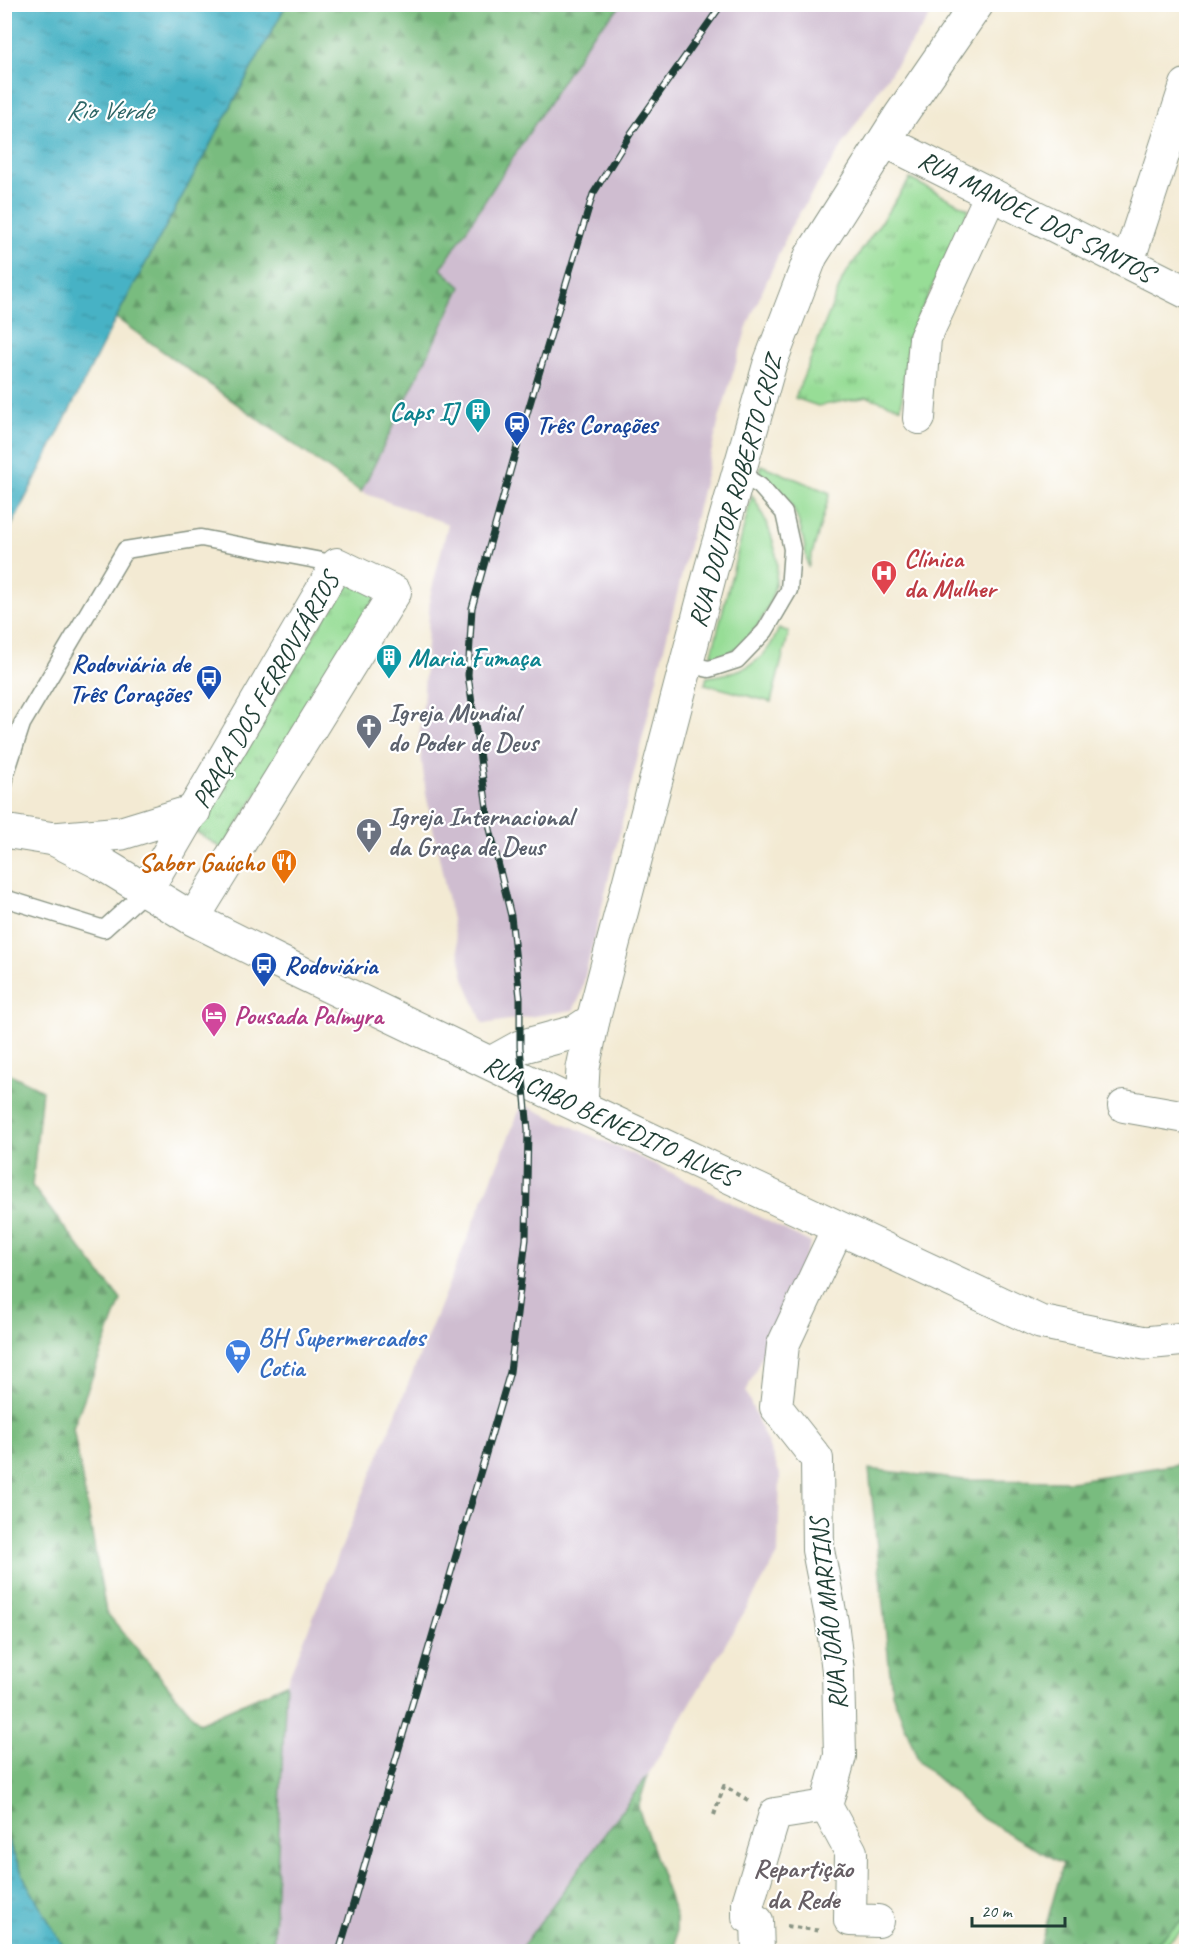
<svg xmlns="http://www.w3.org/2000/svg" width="1191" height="1956" font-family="Caveat,sans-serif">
	<defs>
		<pattern id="forest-firs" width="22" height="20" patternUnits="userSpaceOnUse" patternTransform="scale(1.5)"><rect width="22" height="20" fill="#79bc7f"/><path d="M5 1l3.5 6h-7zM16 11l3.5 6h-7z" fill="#639a69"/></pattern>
		<pattern id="park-tufts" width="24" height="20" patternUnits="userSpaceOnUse" patternTransform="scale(1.5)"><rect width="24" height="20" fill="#97dd96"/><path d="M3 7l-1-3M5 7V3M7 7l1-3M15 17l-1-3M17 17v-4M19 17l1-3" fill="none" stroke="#7bb47b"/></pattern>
		<pattern id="water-ripples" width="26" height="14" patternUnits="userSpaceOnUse" patternTransform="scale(1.5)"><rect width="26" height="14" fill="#47b2c5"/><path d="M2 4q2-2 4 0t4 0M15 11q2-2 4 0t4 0" fill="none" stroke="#3b92a1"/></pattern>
	</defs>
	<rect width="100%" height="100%" fill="#fff"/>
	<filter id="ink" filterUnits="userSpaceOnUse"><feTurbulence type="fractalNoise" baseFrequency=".0167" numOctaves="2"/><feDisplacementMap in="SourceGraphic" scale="12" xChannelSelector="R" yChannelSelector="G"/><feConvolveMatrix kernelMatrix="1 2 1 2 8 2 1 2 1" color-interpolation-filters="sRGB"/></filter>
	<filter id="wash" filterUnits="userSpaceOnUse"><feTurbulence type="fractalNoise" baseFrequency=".008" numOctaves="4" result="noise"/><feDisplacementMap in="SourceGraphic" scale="24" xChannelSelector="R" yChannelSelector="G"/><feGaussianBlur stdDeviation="1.35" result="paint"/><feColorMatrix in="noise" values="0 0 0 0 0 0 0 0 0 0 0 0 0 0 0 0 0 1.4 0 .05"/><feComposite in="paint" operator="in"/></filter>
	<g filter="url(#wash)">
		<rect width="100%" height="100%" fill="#f3ead3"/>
		<!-- railway -->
		<g fill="#cfbdd0">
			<polygon points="622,5 938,5 870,102 790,228 748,324 720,416 580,997 573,1010 483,1024 464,978 426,794 419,738 423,705 430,597 448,524 361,492 461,288 441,269 592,35"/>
			<polygon points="522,1104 652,1163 811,1243 746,1392 780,1474 778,1555 648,1775 519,1951 273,1952 286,1684"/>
		</g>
		<!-- green -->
		<g fill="#97dd96" stroke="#5b8d65" stroke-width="1.5">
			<path d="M761,465L830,493L808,568C802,528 798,497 759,475Z"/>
			<path d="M752,495C764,515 776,541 777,565C777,598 759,634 731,652C725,656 717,658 710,661Z"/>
			<path d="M779,628L789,632L771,702L705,684L707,677C744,672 765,664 779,628Z"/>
			<polygon points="1186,1917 1186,1927 1157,1951 1146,1951"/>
		</g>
		<!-- forest -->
		<g fill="url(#forest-firs)" stroke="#4c7c5a" stroke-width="1.5">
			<polygon points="286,5 622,5 592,35 441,269 461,287 361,492 116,318"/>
			<polygon points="4,1071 42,1090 32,1186 121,1300 73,1428 106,1612 199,1723 286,1684 273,1951 66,1951 27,1884 5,1833"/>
			<polygon points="1186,1463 1186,1917 1146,1951 1039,1951 1063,1864 983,1819 919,1762 892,1693 869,1469 964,1480 1071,1481"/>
			<polygon points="648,1775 638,1807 676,1917 676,1951 519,1951"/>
		</g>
		<!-- park -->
		<g fill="url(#park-tufts)" stroke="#5b8d65" stroke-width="1.5">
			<polygon points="910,179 969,209 909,336 901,408 868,397 818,406 795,398 843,278"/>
			<polygon points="348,579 377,596 223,849 195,831"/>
		</g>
		<!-- water -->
		<g fill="url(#water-ripples)" stroke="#33787c" stroke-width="1.5">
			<polygon points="7,4 286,5 116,318 5,539 4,9"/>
			<polygon points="4,1833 27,1884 66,1951 5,1951"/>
		</g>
	</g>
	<g filter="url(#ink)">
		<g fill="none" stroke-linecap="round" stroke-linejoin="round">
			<!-- lane casing -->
			<g stroke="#899484" stroke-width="19">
				<g id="lane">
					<polyline points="686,664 709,669 737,660 765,631 789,590 792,549 784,513 760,486 737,472"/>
					<polyline points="4,785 6,773 22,724 125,550 201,538 337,564"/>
					<polyline points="4,898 104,929 146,891"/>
				</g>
			</g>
			<!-- street casing -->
			<g stroke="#899484" stroke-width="34">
				<g id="street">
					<polyline points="885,141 1186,292"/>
					<polyline points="1128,262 1186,85"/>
					<polyline points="919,418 925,338 991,194"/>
					<polyline points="146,891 337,564 395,592 193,919"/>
					<polyline points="1124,1106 1186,1117"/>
					<polyline points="838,1228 783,1345 776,1407 817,1459 818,1550 832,1622 838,1671 840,1756 826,1806 851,1852 850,1920 878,1921"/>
					<polyline points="758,1952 757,1921 748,1917 748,1903 775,1814 826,1806"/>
				</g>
			</g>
			<!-- secondary casing -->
			<g stroke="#899484" stroke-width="35">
				<g id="secondary">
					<polyline points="4,831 54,839 122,833 194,811"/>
					<polyline points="54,839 101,863 193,919 277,961 581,1107 1040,1322 1145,1343 1186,1339"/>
					<polyline points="491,1063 520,1047 575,1032 593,1020"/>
					<polyline points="581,1107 583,1068 593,1020 711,570 770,363 811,256 900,116 977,4"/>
				</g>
			</g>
			<!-- path -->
			<g stroke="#899484" stroke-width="4" stroke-dasharray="4.5 4.5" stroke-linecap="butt">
				<polyline points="714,1815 724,1786 748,1800"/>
				<polyline points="787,1926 821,1931"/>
			</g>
			<!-- lane -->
			<use href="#lane" stroke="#fff" stroke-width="16"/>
			<!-- street -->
			<use href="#street" stroke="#fff" stroke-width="32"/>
			<!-- secondary -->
			<use href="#secondary" stroke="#fff" stroke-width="33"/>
			<!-- rail casing -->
			<g stroke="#1f3d34" stroke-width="7">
				<polyline id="rail" points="339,1952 510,1372 526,1239 528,1130 520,1047 520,998 511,916 490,829 468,675 472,608 517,447 593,194 631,133 722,4"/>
			</g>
			<!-- rail -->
			<use href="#rail" stroke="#fff" stroke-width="4.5" stroke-dasharray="14" stroke-linecap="butt"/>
		</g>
	</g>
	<!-- icons -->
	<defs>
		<g id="building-pin" transform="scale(1.35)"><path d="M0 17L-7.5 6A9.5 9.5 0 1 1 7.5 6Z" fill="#0f9aa8" stroke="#fff"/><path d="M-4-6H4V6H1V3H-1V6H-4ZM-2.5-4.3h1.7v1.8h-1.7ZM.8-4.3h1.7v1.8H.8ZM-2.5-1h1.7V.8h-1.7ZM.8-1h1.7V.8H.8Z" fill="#fff"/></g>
		<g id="station-pin" transform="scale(1.35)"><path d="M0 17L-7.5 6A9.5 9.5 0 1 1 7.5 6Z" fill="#1a4fb4" stroke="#fff"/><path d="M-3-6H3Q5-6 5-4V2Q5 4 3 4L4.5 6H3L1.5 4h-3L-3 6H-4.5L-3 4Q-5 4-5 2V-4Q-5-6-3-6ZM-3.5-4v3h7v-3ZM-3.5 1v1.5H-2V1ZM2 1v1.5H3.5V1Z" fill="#fff"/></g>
		<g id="hospital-pin" transform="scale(1.35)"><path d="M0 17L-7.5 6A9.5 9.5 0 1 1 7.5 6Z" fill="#e0444e" stroke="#fff"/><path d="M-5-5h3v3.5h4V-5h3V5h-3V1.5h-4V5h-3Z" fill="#fff"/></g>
		<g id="bus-pin" transform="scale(1.35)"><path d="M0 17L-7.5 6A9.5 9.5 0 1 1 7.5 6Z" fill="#1a4fb4" stroke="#fff"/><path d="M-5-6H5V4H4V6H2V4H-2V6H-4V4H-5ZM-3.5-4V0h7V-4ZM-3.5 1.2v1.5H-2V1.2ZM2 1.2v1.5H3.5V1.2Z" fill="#fff"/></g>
		<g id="church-pin" transform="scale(1.35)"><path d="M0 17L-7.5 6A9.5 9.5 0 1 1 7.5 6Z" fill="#6b7280" stroke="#fff"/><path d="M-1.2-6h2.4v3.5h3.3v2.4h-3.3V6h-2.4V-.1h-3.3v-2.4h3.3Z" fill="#fff"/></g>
		<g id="restaurant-pin" transform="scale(1.35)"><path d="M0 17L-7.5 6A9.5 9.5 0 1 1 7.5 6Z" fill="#e8710a" stroke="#fff"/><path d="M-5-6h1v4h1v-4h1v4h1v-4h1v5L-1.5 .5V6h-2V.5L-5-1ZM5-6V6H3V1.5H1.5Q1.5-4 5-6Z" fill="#fff"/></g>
		<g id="hotel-pin" transform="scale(1.35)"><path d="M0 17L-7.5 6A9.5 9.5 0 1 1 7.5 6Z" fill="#d1479c" stroke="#fff"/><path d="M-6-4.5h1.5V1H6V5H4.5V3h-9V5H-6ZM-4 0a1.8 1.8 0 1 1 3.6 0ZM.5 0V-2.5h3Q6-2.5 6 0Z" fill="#fff"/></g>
		<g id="supermarket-pin" transform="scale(1.35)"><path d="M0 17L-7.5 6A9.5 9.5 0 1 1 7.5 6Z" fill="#3f7fe0" stroke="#fff"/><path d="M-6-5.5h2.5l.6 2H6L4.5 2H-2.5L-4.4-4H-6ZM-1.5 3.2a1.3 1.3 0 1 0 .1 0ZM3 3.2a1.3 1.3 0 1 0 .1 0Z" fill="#fff"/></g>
	</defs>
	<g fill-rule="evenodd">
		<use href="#building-pin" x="478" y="411"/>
		<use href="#station-pin" x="517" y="424"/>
		<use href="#hospital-pin" x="884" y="573"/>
		<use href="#building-pin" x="389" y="657"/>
		<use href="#bus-pin" x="209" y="678"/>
		<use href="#church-pin" x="369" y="727"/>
		<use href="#church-pin" x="369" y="831"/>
		<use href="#restaurant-pin" x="284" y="862"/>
		<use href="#bus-pin" x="264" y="965"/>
		<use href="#hotel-pin" x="214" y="1015"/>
		<use href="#supermarket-pin" x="238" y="1352"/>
	</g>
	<g text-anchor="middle" stroke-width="4.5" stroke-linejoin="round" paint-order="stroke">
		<!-- street labels -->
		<g font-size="26" fill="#1f3d34" stroke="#fff">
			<text transform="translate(1036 216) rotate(27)" y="9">RUA MANOEL DOS SANTOS</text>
			<text transform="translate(735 491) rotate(-74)" y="9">RUA DOUTOR ROBERTO CRUZ</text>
			<text transform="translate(265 690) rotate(-60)" y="9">PRAÇA DOS FERROVIÁRIOS</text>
			<text transform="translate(610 1120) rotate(25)" y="9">RUA CABO BENEDITO ALVES</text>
			<text transform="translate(828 1614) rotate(-96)" y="9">RUA JOÃO MARTINS</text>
		</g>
		<!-- culture labels -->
		<g font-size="26" font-weight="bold" fill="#0d838f" stroke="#fff" text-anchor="end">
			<text x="458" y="420">Caps IJ</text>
			<text x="408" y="666" text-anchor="start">Maria Fumaça</text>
		</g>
		<!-- transit labels -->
		<g font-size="26" font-weight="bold" fill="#164399" stroke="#fff" text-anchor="start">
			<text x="536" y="433">Três Corações</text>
			<text x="190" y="672" text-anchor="end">Rodoviária de<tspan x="190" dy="30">Três Corações</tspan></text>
			<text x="284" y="974">Rodoviária</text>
		</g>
		<!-- health labels -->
		<g font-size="26" font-weight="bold" fill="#be3a42" stroke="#fff" text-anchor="start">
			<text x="904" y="567">Clínica<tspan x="904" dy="30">da Mulher</tspan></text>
		</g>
		<!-- worship labels -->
		<g font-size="26" font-weight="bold" fill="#5b616d" stroke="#fff" text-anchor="start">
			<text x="388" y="721">Igreja Mundial<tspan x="388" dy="30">do Poder de Deus</tspan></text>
			<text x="388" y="825">Igreja Internacional<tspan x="388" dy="30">da Graça de Deus</tspan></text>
		</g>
		<!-- food labels -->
		<g font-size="26" font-weight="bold" fill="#c56008" stroke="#fff" text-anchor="end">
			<text x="264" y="871">Sabor Gaúcho</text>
		</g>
		<!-- hotel labels -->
		<g font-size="26" font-weight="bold" fill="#b23c85" stroke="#fff" text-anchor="start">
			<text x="234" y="1024">Pousada Palmyra</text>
		</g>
		<!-- shop labels -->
		<g font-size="26" font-weight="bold" fill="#366cbe" stroke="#fff" text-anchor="start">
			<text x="258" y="1346">BH Supermercados<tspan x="258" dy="30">Cotia</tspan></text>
		</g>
		<!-- water labels -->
		<g font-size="27" font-style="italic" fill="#2d6667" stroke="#fff">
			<text x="109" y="119">Rio Verde</text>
		</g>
		<!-- neighbourhood labels -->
		<g font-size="27" font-weight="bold" fill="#675f65" stroke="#fff">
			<text x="803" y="1877">Repartição<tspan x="803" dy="31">da Rede</tspan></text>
		</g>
	</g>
	<!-- margin -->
	<rect width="1191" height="1956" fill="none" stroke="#fff" stroke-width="24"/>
	<!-- scale -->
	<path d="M972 1917v9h93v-9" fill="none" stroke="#1f3d34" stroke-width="3"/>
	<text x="981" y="1917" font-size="18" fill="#1f3d34" stroke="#ffffff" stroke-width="4.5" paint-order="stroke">20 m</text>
</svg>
